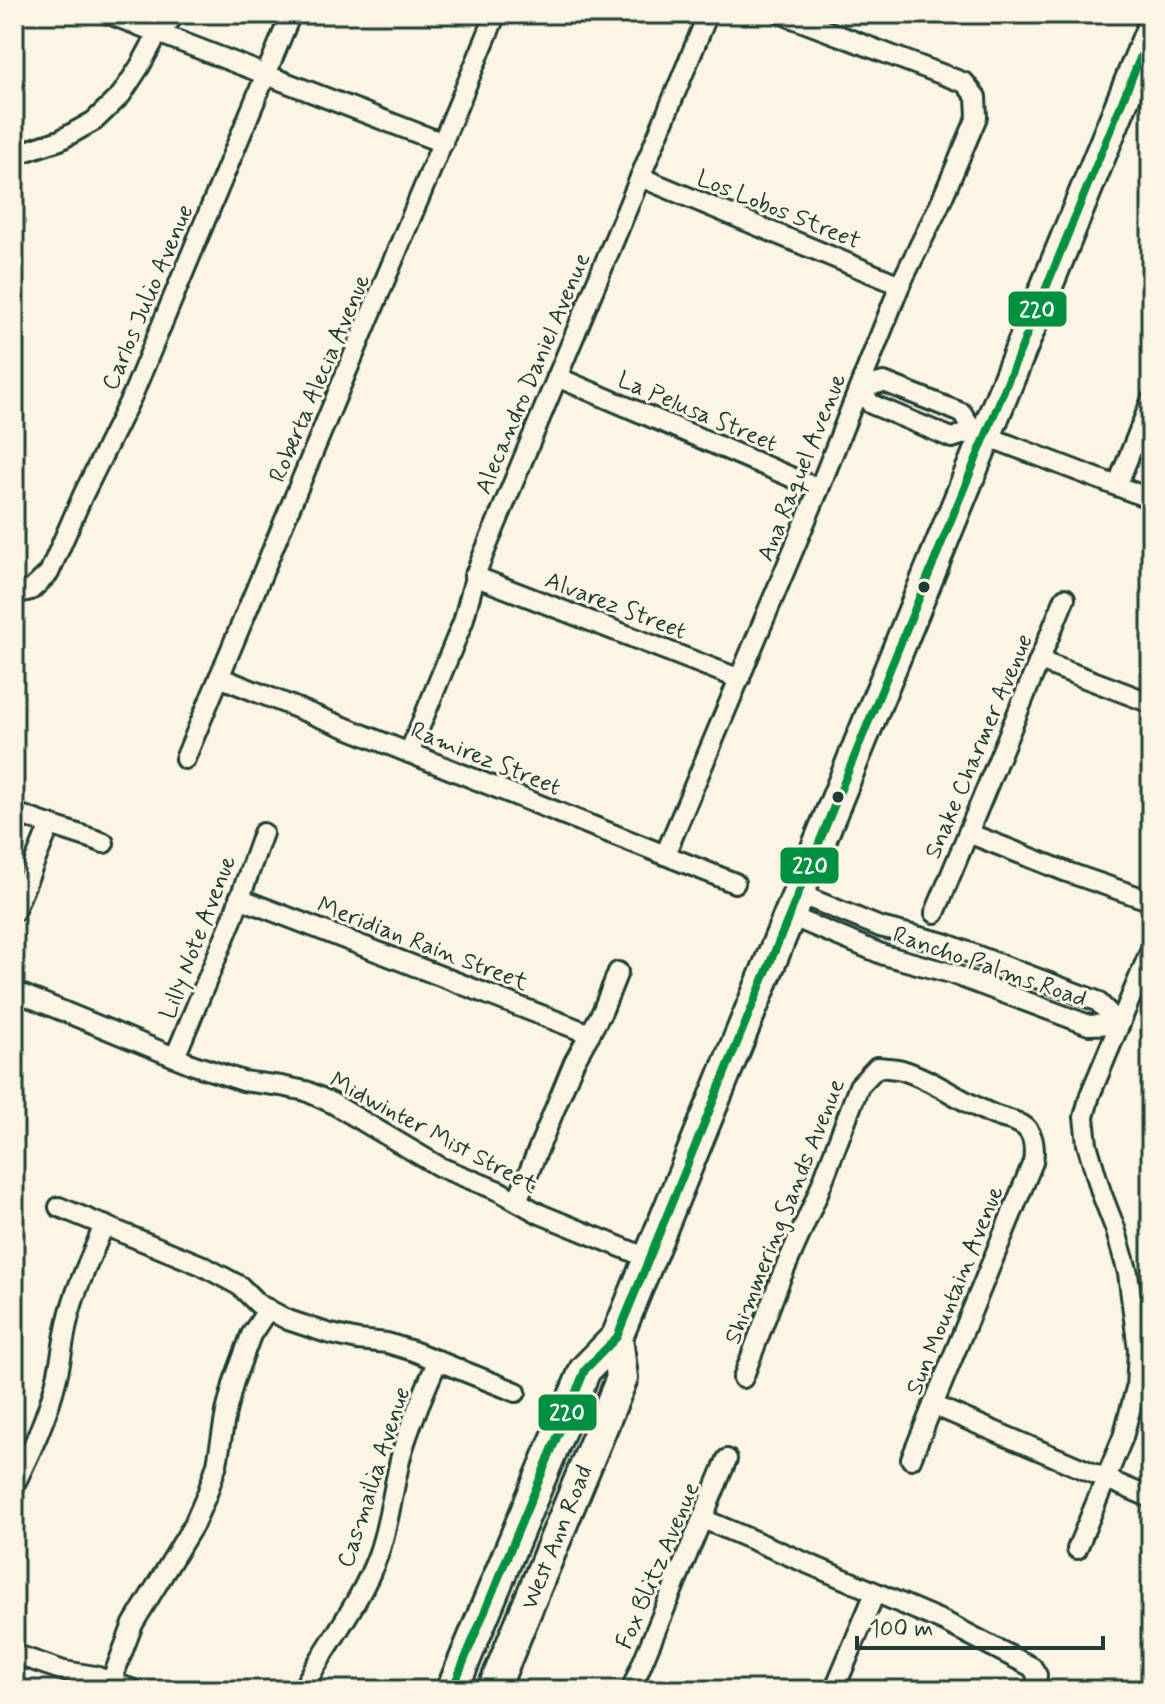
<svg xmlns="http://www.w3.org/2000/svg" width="1165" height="1704" font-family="Mynerve,sans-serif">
	<rect width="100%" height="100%" fill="#fcf5e5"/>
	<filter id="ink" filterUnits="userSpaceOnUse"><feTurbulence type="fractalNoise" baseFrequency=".0125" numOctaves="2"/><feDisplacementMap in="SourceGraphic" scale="16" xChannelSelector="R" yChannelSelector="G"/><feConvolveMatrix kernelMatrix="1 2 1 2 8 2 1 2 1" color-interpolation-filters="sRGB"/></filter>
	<g filter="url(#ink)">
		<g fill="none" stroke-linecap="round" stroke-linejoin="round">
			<!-- street casing -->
			<g stroke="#1f3d34" stroke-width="24">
				<g id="street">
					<polyline points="109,14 443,143"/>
					<polyline points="14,155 60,140 94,121 121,95 140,66 158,33 176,14"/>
					<polyline points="640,177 900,285"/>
					<polyline points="557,377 819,489"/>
					<polyline points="973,431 952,438 871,404 860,388 884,382 962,413 973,431 1151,499"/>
					<polyline points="1117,486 1151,401"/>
					<polyline points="474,576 740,679"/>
					<polyline points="14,594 31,590 49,573 83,495 133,394 291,14"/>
					<polyline points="1040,661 1151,703"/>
					<polyline points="219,677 735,883"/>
					<polyline points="409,753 463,622 477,570 708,14"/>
					<polyline points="185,759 496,14"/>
					<path d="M14,812C43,824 74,832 104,843"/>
					<polyline points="968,833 1067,872 1151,901"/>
					<polyline points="665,855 819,489 900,285 939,206 977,117 976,97 965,83 782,14"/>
					<polyline points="799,894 880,927 944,943 1097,1001 1120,1024"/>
					<polyline points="239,898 590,1034"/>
					<polyline points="14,912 50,825"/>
					<polyline points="935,913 1065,598"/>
					<polyline points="790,916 884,955 950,973 1089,1025 1120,1024"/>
					<polyline points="14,991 194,1065 243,1081 281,1086 306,1091 332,1103 440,1167 499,1191 540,1214 650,1259"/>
					<polyline points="175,1057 232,920 263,833"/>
					<polyline points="517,1201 574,1062 602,1012 618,972"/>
					<polyline points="59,1207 201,1265 240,1286 258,1304 288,1320 327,1333 358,1340 387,1343 413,1351 516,1392"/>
					<path d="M743,1378L780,1280L817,1196L859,1086L877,1067C885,1068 894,1068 902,1070C935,1080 964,1104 997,1116C1007,1120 1016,1120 1025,1127C1035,1136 1035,1149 1033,1162L911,1459"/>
					<polyline points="933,1405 1151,1498"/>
					<path d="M14,1486C31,1451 48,1416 57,1377C63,1353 64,1329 72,1305C80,1278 94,1251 104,1225"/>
					<polyline points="703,1519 945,1622 1032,1667 1037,1675 1036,1690"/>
					<polyline points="1077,1549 1123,1437 1136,1388 1138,1350 1128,1273 1115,1228 1101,1192 1087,1144 1084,1117 1090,1095 1151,949"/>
					<polyline points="14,1654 64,1671 95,1676 134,1690"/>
					<polyline points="111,1682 133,1624 194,1524 207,1494 217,1464 226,1412 234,1381 251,1335 268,1309"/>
					<path d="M302,1690C326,1645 360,1604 378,1555C390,1522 393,1486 402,1452C411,1421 425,1390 438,1360"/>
					<polyline points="631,1690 727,1459"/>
					<polyline points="834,1690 875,1593"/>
				</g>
			</g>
			<!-- primary casing -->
			<g stroke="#1f3d34" stroke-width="36">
				<g id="primary">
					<polyline points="452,1690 585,1370 617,1337 1151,31"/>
					<polyline points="493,1690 622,1378 617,1337"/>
				</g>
			</g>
			<!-- street -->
			<use href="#street" stroke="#fcf5e5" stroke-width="18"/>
			<!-- primary -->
			<use href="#primary" stroke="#fcf5e5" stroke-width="30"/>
			<!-- bus-1 casing -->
			<g stroke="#fcf5e5" stroke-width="14">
				<polyline id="bus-1" points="452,1690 585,1370 617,1337 1151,31"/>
			</g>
			<!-- bus-1 -->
			<use href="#bus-1" stroke="#009140" stroke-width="8"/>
		</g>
	</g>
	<!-- markers -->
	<g fill="#1f3d34" stroke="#fcf5e5" stroke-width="3">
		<circle cx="924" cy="587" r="7"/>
		<circle cx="838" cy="797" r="7"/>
	</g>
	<g text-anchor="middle" stroke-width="6" stroke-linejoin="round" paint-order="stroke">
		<!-- street labels -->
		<g font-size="24" fill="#1f3d34" stroke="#fcf5e5">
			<text transform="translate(779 209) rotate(22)" y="8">Los Lobos Street</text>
			<text transform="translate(147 297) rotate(-67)" y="8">Carlos Julio Avenue</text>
			<text transform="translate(532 373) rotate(-67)" y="8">Alecandro Daniel Avenue</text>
			<text transform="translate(319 378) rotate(-67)" y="8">Roberta Alecia Avenue</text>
			<text transform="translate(698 411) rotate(23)" y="8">La Pelusa Street</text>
			<text transform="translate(801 467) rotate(-68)" y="8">Ana Raquel Avenue</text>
			<text transform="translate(616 605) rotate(21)" y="8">Alvarez Street</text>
			<text transform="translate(978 746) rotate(-67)" y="8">Snake Charmer Avenue</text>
			<text transform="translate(486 758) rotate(22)" y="8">Ramirez Street</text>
			<text transform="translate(197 937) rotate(-69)" y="8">Lilly Note Avenue</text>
			<text transform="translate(423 943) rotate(21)" y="8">Meridian Rain Street</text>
			<text transform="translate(990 966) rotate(19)" y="8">Rancho Palms Road</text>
			<text transform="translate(434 1132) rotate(28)" y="8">Midwinter Mist Street</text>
			<text transform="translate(784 1211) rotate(-68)" y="8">Shimmering Sands Avenue</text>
			<text transform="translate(954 1290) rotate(-68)" y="8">Sun Mountain Avenue</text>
			<text transform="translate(373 1477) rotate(-72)" y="8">Casmailia Avenue</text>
			<text transform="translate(556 1537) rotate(-68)" y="8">West Ann Road</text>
			<text transform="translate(657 1565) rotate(-67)" y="8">Fox Blitz Avenue</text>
		</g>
	</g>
	<g stroke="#fcf5e5" stroke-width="3">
		<rect x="1007" y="290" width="61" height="38" rx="8" fill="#009140"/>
		<rect x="779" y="846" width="61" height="39" rx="8" fill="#009140"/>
		<rect x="537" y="1393" width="61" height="39" rx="8" fill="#009140"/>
	</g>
	<g font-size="22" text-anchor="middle" font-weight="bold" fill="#fff">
		<text x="1037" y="317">220</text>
		<text x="810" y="873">220</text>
		<text x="567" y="1420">220</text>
	</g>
	<!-- margin -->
	<rect width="1165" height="1704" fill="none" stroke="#fcf5e5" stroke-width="48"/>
	<rect x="24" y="24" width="1117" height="1656" fill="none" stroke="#1f3d34" stroke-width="3" filter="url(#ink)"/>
	<!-- scale -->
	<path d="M857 1636v12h246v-12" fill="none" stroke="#1f3d34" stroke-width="4"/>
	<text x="869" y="1636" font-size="24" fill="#1f3d34" stroke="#fcf5e5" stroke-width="6" paint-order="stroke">100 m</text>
</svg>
